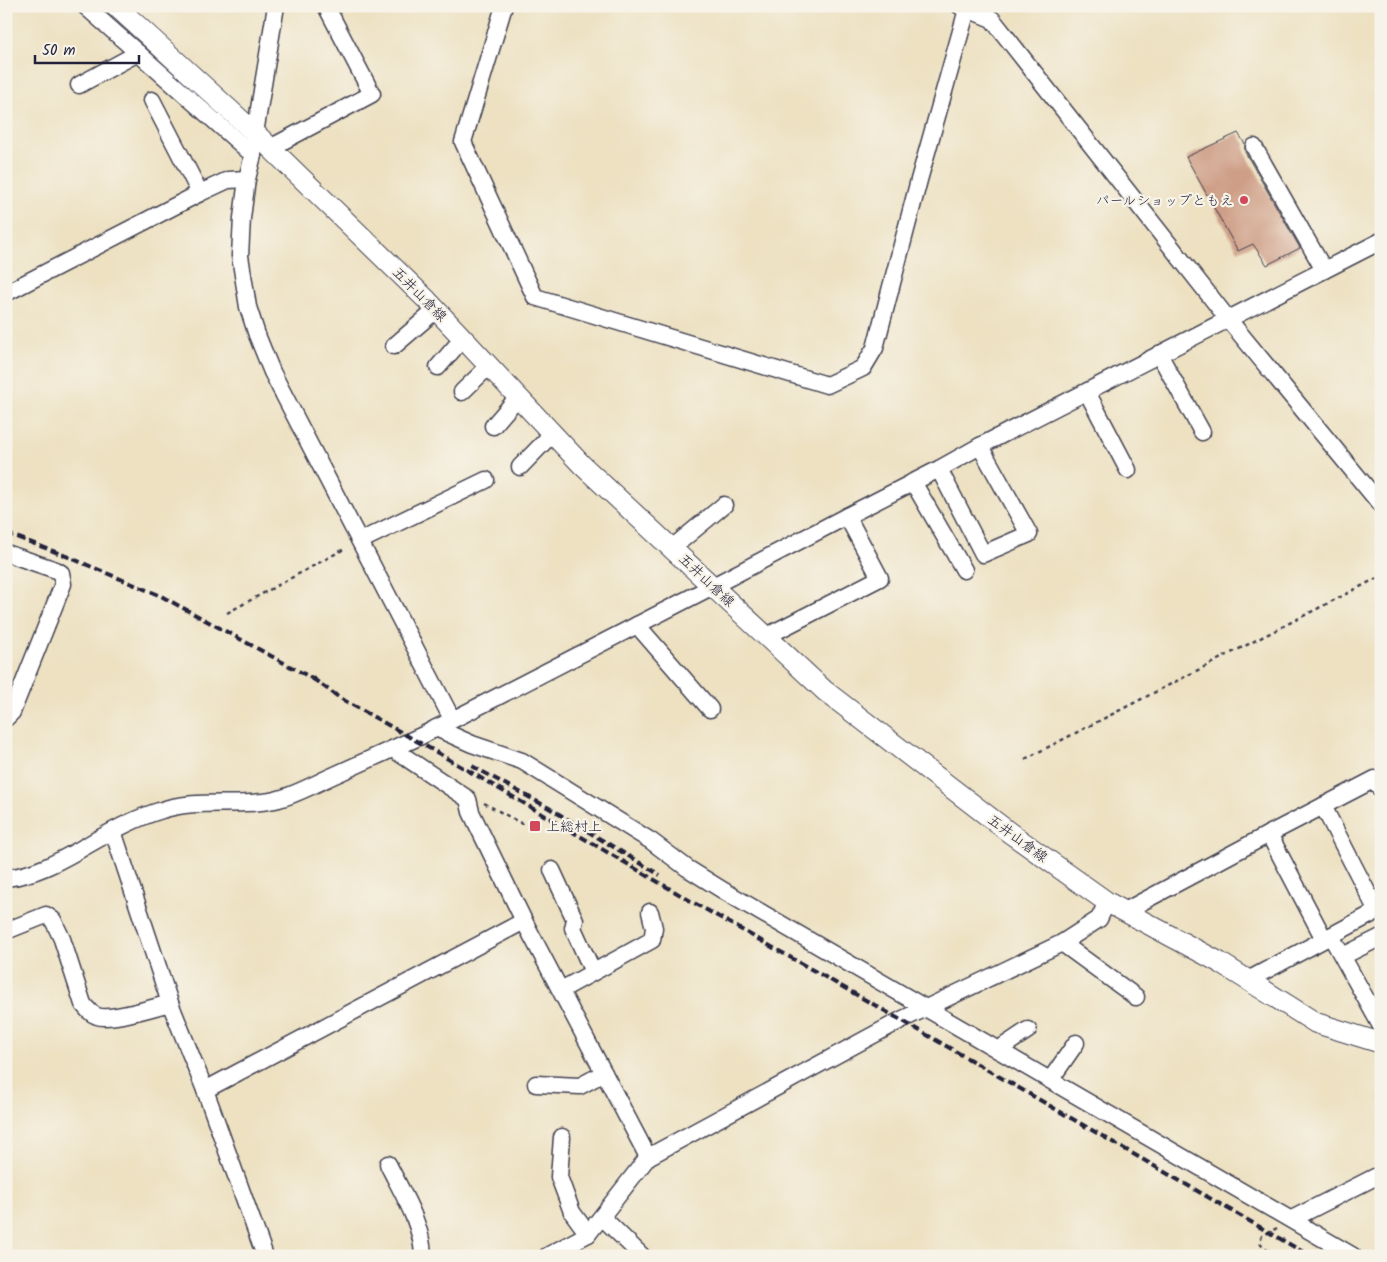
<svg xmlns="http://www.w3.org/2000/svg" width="1387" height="1262" font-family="Kalam,'Klee One',sans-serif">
	<rect width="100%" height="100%" fill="#f7f3e8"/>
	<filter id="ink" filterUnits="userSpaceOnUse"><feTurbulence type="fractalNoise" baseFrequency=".02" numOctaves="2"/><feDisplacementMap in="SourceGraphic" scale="10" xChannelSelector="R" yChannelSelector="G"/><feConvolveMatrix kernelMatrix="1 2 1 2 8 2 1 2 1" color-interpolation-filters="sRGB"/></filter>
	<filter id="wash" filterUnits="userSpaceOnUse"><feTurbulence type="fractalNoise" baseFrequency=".0096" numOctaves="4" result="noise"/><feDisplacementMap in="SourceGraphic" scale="20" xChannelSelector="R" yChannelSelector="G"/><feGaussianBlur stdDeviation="1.12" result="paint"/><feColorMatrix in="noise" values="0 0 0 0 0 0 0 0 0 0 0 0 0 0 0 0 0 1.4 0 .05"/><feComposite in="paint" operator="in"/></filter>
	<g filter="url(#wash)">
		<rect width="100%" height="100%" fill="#ede1c2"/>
		<g id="blocks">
			<!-- building -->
			<polygon fill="#ce9e86" points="1238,133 1245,144 1245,152 1300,248 1267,265 1253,244 1238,251 1186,157"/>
		</g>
	</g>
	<g filter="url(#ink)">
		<use href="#blocks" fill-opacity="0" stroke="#403f4f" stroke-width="1"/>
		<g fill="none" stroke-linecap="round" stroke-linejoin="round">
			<!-- minor casing -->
			<g stroke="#403f4f" stroke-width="19">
				<g id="minor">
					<polyline points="85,6 253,155"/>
					<polyline points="276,6 255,133 253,155 247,179 242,218 240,256 248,307 257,335 272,372 452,719"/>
					<polyline points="504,6 463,142 535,297 827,385 863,368 875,348 919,180 968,6"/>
					<polyline points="960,6 992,19 1228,319 1381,505"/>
					<polyline points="79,85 138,53"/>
					<polyline points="152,100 200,193"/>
					<polyline points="1254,147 1324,270"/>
					<polyline points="270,148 372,94 326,6"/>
					<polyline points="6,293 200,193 228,180 247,179"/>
					<polyline points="394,346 436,310"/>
					<polyline points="1159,354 1202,432"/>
					<polyline points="438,367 463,338"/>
					<polyline points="462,392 489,366"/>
					<polyline points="1087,392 1128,470"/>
					<polyline points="493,426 518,397"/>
					<polyline points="520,467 552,434"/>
					<polyline points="939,469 983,554 1029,534 980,446"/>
					<polyline points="913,482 964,570"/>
					<polyline points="360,541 486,480"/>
					<polyline points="672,548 724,505"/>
					<polyline points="6,553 56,570 61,573 63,584 12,712 6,718"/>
					<polyline points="637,625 710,709"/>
					<polyline points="767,636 880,578 847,516"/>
					<polyline points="436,728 472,744 522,761 651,841 687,868 724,891 1353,1256"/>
					<polyline points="393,749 468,799 471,812 524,921 648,1157"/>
					<polyline points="1323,806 1377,911"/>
					<polyline points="113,831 170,1003 205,1090 265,1256"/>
					<polyline points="1269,834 1324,939"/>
					<polyline points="552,870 575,920 573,928 593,972"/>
					<path d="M6,878C36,875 61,860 86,846C110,832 135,818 162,810C198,798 238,808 275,800C293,796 311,786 328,778C359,764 390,750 421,736L713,586L847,516L939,469L980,446L1381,241"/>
					<polyline points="1123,912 1269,834 1375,779 1381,790"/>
					<path d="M6,931L46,915L53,920L62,939L83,1004C87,1009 91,1014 97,1016C110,1021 155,1007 170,1003"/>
					<polyline points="1331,936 1381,1026"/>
					<polyline points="1062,943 1136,997"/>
					<polyline points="1343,956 1381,937"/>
					<polyline points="1248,980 1381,909"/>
					<polyline points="561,990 652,940 654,928 650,912"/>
					<polyline points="998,1050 1028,1030"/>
					<polyline points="1051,1079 1076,1043"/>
					<polyline points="536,1084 580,1086 604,1073"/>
					<polyline points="205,1090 524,921"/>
					<polyline points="562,1137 559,1177 572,1212 588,1234"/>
					<path d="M388,1164C402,1193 422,1223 423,1256"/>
					<polyline points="602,1217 642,1256"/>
					<polyline points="1292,1219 1381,1174"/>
					<polyline points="547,1256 588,1234 648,1157 901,1020 1062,943 1099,919 1107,902"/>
				</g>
			</g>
			<!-- major casing -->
			<g stroke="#403f4f" stroke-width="22">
				<polyline id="major" points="116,6 255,133 427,300 582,465 825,691 1010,833 1107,902 1219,962 1316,1023 1381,1043"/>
			</g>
			<!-- path -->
			<g stroke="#403f4f" stroke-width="2.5" stroke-dasharray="4 4" stroke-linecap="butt">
				<polyline points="227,613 346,548"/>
				<polyline points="1025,759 1381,576"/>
				<polyline points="484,803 526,826"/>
				<path d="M1277,1228L1262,1236L1260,1240C1261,1249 1270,1251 1277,1256"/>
			</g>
			<!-- minor -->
			<use href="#minor" stroke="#fff" stroke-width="16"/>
			<!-- major -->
			<use href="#major" stroke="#fff" stroke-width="20"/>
			<!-- rail -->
			<g stroke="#22223b" stroke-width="4" stroke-dasharray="8 4" stroke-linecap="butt">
				<polyline points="6,533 66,556 161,596 317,681"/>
				<polyline points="312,678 340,698 438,753 689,900 901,1020 1310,1256"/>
				<polyline points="472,766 549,808 660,875"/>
			</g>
		</g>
	</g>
	<!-- markers -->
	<g fill="#d1495b" stroke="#f7f3e8" stroke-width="2">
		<circle cx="1244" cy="200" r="5"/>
		<rect x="529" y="820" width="12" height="12" rx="2.5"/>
	</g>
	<g text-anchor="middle" stroke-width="4.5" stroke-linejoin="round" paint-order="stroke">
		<!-- poi labels -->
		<g font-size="14" fill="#22223b" stroke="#f7f3e8" text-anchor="end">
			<text x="1234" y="205">パールショップともえ</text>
			<text x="546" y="831" text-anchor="start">上総村上</text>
		</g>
		<!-- street labels -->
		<g font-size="14" fill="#22223b" stroke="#f7f3e8">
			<text transform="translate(420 294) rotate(45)" y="5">五井山倉線</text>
			<text transform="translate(707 580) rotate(43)" y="5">五井山倉線</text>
			<text transform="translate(1018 838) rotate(36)" y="5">五井山倉線</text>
		</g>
	</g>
	<!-- margin -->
	<rect width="1387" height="1262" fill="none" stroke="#f7f3e8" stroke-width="25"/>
	<!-- scale -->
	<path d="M35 55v8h104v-8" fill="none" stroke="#22223b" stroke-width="2.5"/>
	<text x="42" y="55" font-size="15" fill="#22223b" stroke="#f7f3e8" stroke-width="4" paint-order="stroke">50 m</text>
</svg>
